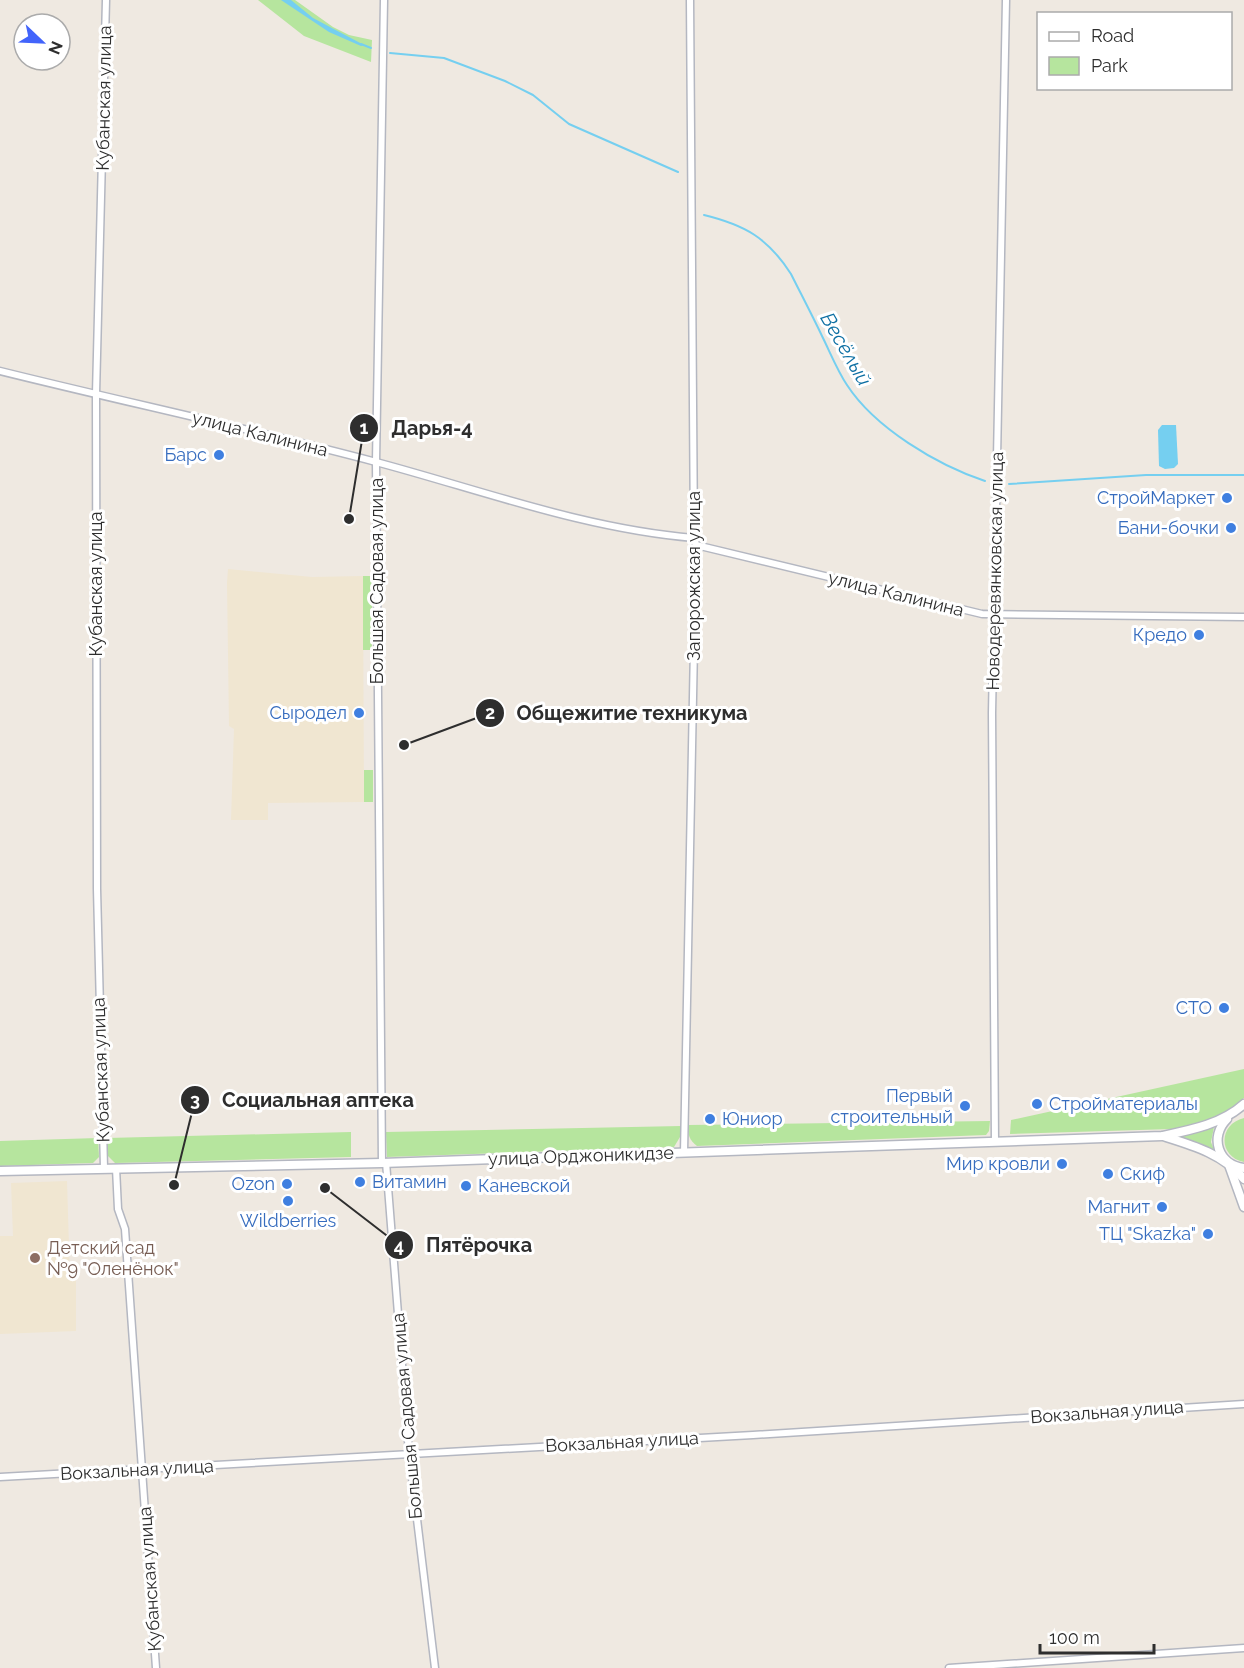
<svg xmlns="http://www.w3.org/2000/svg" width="1244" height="1668" font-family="Raleway,sans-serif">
	<rect width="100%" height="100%" fill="#efe9e1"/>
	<!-- education -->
	<g fill="#f0e6d1">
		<polygon points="228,569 312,577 363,576 364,802 268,803 268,820 231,820 234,729 229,726 227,583"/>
		<polygon points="67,1181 70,1280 76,1280 76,1331 0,1334 0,1236 13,1236 11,1183"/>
	</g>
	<!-- green -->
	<g fill="#b6e59e">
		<polygon points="258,0 295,0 333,27 349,35 372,40 371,62 304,36"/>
		<rect x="363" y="576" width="9" height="74"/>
		<rect x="364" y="770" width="9" height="32"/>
		<polygon points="1244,1069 1244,1098 1223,1115 1197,1124 1172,1129 1010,1134 1011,1120"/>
		<path d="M1244,1118V1162C1218,1157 1218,1124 1244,1118Z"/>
		<path d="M990,1121L989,1131L986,1135L697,1146C689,1140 688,1135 688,1125Z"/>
		<polygon points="681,1126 680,1137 674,1147 387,1157 386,1132"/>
		<polygon points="1214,1127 1211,1142 1214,1150 1178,1136"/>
		<polygon points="351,1132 351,1157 115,1163 108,1156 107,1138"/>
		<polygon points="98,1138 99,1157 93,1163 0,1166 0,1141"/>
	</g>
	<!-- water -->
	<g fill="#75cff0">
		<polygon points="281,0 291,0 313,18 364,45 361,46 329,32"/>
		<polygon points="1162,425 1176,425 1178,464 1174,468 1165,469 1159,466 1158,430"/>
	</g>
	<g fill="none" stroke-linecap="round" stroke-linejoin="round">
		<!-- stream -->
		<g stroke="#75cff0" stroke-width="2">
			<polyline points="361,44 371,48"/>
			<polyline points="390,53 444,58 505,81 533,95 569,124 678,172"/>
			<path d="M704,215C745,225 768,238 791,274C801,294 812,315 822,336C830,352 837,370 847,385C875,428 937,465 985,481"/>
			<polyline points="1009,484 1146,475 1244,475"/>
		</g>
		<!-- minor casing -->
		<g stroke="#b4b7c1" stroke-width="9">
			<g id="minor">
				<path d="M0,371C125,402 252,429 376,462C481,490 585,529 694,538"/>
				<polyline points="696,545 982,614 1244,617"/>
				<polyline points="995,1142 992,713 1006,0"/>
				<polyline points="684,1153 696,545 694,538 690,0"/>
				<polyline points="386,1162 409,1453 435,1668"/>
				<polyline points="382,1163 376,462 384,0"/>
				<polyline points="104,1168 97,889 96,394 106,0"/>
				<polyline points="116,1168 118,1209 125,1229 156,1668"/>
				<polyline points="0,1477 753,1435 1244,1404"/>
				<polyline points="949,1668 1244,1648"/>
			</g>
		</g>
		<!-- secondary casing -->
		<g stroke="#b4b7c1" stroke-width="11">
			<g id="secondary">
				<path d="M1227,1119C1209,1137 1218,1165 1244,1168"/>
				<path d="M1166,1137C1195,1146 1224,1155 1244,1179"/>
				<polyline points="1229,1165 1244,1207"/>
				<path d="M0,1171L382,1163L1162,1136C1191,1130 1222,1124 1244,1104"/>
			</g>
		</g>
		<!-- minor -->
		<use href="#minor" stroke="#fff" stroke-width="6"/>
		<!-- secondary -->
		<use href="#secondary" stroke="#fff" stroke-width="8"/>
	</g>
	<!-- markers -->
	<g fill="#3f7fe0" stroke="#fff" stroke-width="2">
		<circle cx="219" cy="455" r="6"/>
		<circle cx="1227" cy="498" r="6"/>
		<circle cx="1231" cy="528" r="6"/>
		<circle cx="1199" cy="635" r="6"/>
		<circle cx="359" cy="713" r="6"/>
		<circle cx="1224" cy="1008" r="6"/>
		<circle cx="1037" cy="1104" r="6"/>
		<circle cx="965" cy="1106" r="6"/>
		<circle cx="710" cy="1119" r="6"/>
		<circle cx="1062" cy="1164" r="6"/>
		<circle cx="1108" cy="1174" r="6"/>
		<circle cx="360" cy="1182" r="6"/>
		<circle cx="287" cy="1184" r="6"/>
		<circle cx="466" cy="1186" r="6"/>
		<circle cx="288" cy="1201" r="6"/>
		<circle cx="1162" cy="1207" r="6"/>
		<circle cx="1208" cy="1234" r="6"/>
	</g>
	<circle fill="#8d6e63" stroke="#fff" stroke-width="2" cx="35" cy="1258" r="6"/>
	<g text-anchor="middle" stroke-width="6" stroke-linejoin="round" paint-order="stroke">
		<!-- street labels -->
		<g font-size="18" fill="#2e2e2e" stroke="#fff">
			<text transform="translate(104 98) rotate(-89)" y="6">Кубанская улица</text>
			<text transform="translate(260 434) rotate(14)" y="6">улица Калинина</text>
			<text transform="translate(995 571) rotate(-89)" y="6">Новодеревянковская улица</text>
			<text transform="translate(694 576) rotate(-90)" y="6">Запорожская улица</text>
			<text transform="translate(377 581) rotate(-90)" y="6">Большая Садовая улица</text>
			<text transform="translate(96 584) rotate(-90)" y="6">Кубанская улица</text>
			<text transform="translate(896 594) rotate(14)" y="6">улица Калинина</text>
			<text transform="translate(101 1070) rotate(-92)" y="6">Кубанская улица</text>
			<text transform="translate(581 1156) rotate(-2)" y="6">улица Орджоникидзе</text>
			<text transform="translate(1107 1412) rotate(-4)" y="6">Вокзальная улица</text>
			<text transform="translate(407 1416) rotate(-95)" y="6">Большая Садовая улица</text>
			<text transform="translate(622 1442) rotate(-3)" y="6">Вокзальная улица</text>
			<text transform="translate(137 1470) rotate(-3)" y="6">Вокзальная улица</text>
			<text transform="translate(150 1579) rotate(-94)" y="6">Кубанская улица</text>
		</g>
		<!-- shop labels -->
		<g font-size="18" fill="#366cbe" stroke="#fff" text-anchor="end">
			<text x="207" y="461">Барс</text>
			<text x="1215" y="504">СтройМаркет</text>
			<text x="1219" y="534">Бани-бочки</text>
			<text x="1187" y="641">Кредо</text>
			<text x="347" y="719">Сыродел</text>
			<text x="1212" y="1014">СТО</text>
			<text x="953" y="1102">Первый<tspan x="953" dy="21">строительный</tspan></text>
			<text x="1049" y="1110" text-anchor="start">Стройматериалы</text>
			<text x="722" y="1125" text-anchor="start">Юниор</text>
			<text x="1050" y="1170">Мир кровли</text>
			<text x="1120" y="1180" text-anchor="start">Скиф</text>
			<text x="372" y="1188" text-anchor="start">Витамин</text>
			<text x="275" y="1190">Ozon</text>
			<text x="478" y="1192" text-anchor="start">Каневской</text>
			<text x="1150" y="1213">Магнит</text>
			<text x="288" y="1227" text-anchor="middle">Wildberries</text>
			<text x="1196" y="1240">ТЦ "Skazka"</text>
		</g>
		<!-- education labels -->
		<g font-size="18" fill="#785e54" stroke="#fff" text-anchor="start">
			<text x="47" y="1254">Детский сад<tspan x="47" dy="21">№9 "Оленёнок"</tspan></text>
		</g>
		<!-- water labels -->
		<g font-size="20" font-style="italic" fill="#0d6fa3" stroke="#fff">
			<text transform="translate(846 349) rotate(60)" y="7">Весёлый</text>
		</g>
	</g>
	<!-- callouts -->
	<path fill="none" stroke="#2e2e2e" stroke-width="2" d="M349 519L364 428M404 745L490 713M174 1185L195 1100M325 1188L399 1245"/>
	<g fill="#2e2e2e" stroke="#fff" stroke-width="2">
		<circle cx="349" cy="519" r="6"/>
		<circle cx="404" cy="745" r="6"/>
		<circle cx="174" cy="1185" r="6"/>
		<circle cx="325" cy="1188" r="6"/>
		<circle cx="364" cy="428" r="15"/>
		<circle cx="490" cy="713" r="15"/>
		<circle cx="195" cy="1100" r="15"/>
		<circle cx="399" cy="1245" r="15"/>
	</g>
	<g font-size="18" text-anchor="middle" font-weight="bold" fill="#fff">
		<text x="364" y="434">1</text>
		<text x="490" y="719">2</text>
		<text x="195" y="1106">3</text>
		<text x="399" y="1252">4</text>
	</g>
	<g font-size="20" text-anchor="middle" font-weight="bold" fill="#2e2e2e" stroke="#fff" stroke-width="6" stroke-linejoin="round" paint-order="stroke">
		<text x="432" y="435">Дарья-4</text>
		<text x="632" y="720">Общежитие техникума</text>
		<text x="318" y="1107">Социальная аптека</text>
		<text x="479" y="1252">Пятёрочка</text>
	</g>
	<!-- legend -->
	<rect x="1037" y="12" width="195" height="78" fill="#ffffff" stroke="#ababab" stroke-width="1.5"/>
	<rect x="1049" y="32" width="30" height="9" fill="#ffffff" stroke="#ababab" stroke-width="1.5"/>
	<text x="1091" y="42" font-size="18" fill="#2e2e2e">Road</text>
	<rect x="1049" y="57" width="30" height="18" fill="#b6e59e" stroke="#ababab" stroke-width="1.5"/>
	<text x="1091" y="72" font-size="18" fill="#2e2e2e">Park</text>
	<!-- north arrow -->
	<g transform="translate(42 42) rotate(113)"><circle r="28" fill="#ffffff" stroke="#ababab" stroke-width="1.5"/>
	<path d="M0-4.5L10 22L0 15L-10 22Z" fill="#4264fb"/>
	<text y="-9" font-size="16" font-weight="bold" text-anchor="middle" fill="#2e2e2e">N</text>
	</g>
	<!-- scale -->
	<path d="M1040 1644v9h114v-9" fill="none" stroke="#2e2e2e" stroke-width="3"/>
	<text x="1049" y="1644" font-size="18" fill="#2e2e2e" stroke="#ffffff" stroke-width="4.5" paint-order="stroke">100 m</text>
</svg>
